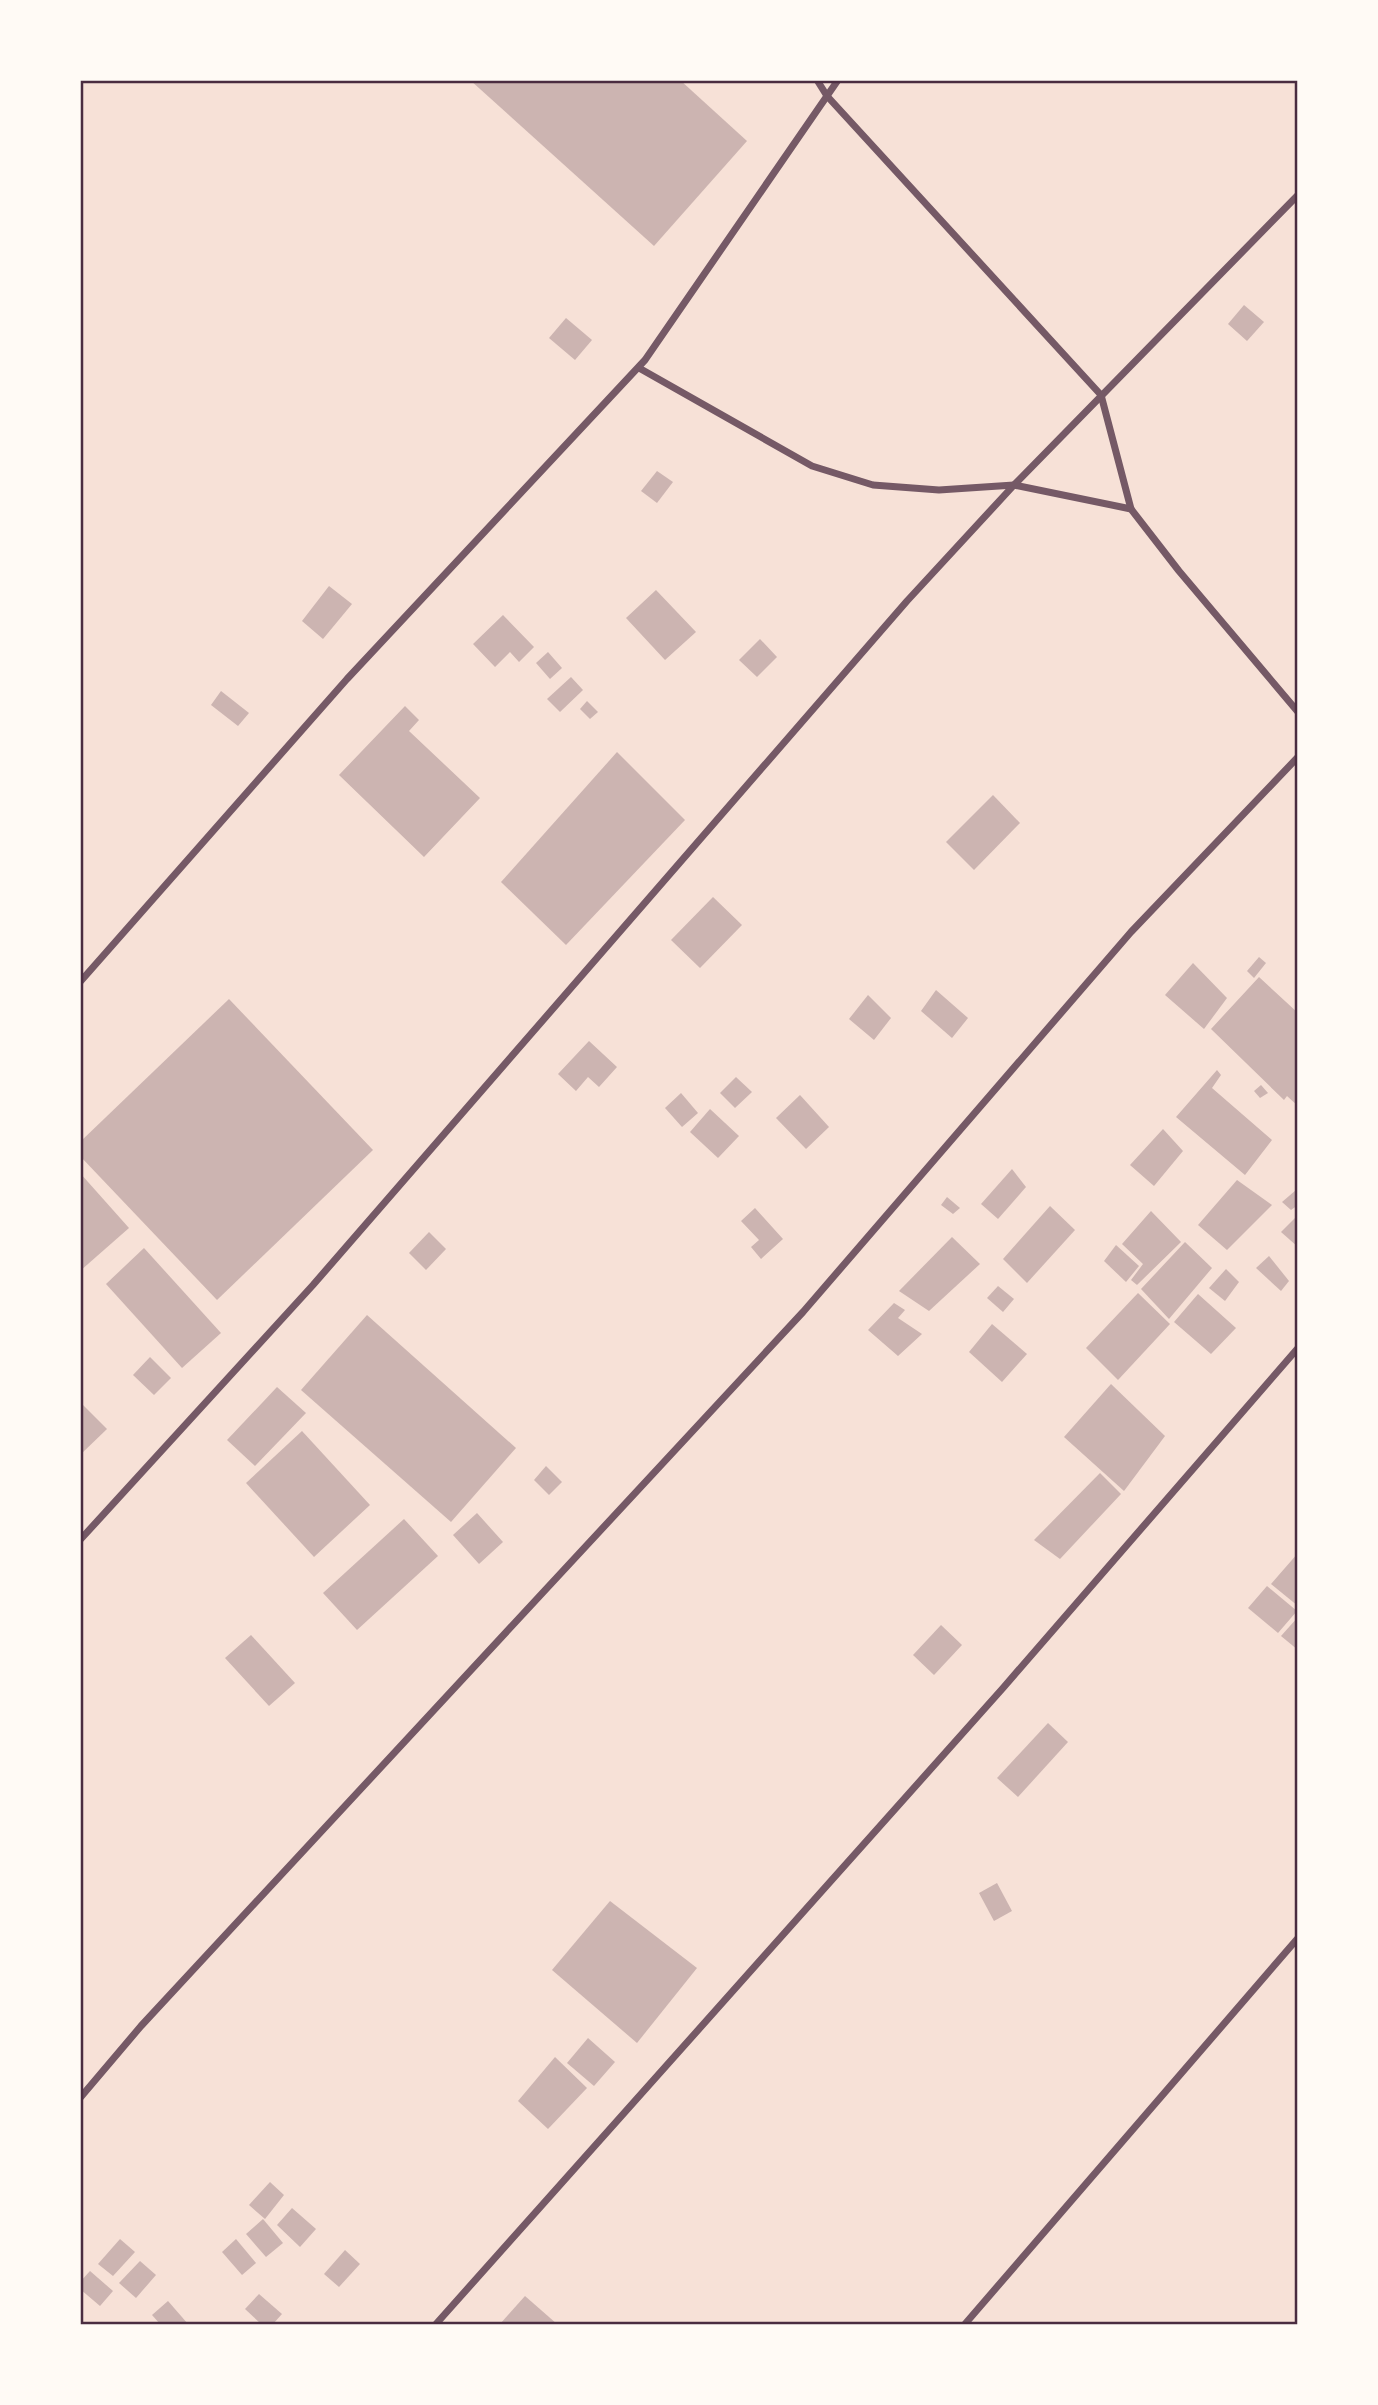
<svg xmlns="http://www.w3.org/2000/svg" width="1378" height="2405" font-family="'Work Sans',sans-serif">
	<rect width="100%" height="100%" fill="#f7e1d7"/>
	<!-- building -->
	<g fill="#ccb4b1">
		<polygon points="470,80 680,80 747,141 654,246"/>
		<polygon points="1244,305 1264,322 1247,341 1228,324"/>
		<polygon points="566,318 592,340 575,360 549,338"/>
		<polygon points="657,471 673,482 657,503 641,491"/>
		<polygon points="329,586 352,604 323,639 302,621"/>
		<polygon points="656,590 696,632 665,660 626,618"/>
		<polygon points="503,615 534,647 519,662 510,652 495,667 473,644"/>
		<polygon points="760,639 777,657 757,677 739,660"/>
		<polygon points="548,652 562,668 550,679 536,663"/>
		<polygon points="571,677 583,690 560,712 547,699"/>
		<polygon points="221,691 249,713 238,726 211,705"/>
		<polygon points="587,701 598,712 590,719 580,709"/>
		<polygon points="405,706 419,720 409,731 480,798 424,857 339,775"/>
		<polygon points="617,752 685,820 566,945 501,882"/>
		<polygon points="993,795 1020,823 974,870 946,842"/>
		<polygon points="713,897 742,925 700,968 671,940"/>
		<polygon points="1259,957 1266,963 1254,978 1247,971"/>
		<polygon points="1193,963 1227,998 1204,1029 1165,995"/>
		<polygon points="1259,977 1298,1013 1298,1106 1287,1096 1284,1100 1211,1029"/>
		<polygon points="936,990 968,1018 952,1038 921,1011"/>
		<polygon points="868,995 891,1018 874,1040 849,1019"/>
		<polygon points="229,999 373,1150 217,1300 80,1156 80,1142"/>
		<polygon points="589,1041 617,1067 599,1087 588,1077 576,1091 558,1074"/>
		<polygon points="1217,1070 1221,1075 1212,1088 1272,1140 1245,1175 1176,1117"/>
		<polygon points="736,1077 752,1092 735,1108 720,1093"/>
		<polygon points="1261,1085 1268,1093 1260,1098 1254,1091"/>
		<polygon points="681,1093 698,1113 682,1127 665,1108"/>
		<polygon points="800,1095 829,1127 806,1149 776,1118"/>
		<polygon points="710,1109 739,1136 718,1158 690,1132"/>
		<polygon points="1163,1129 1183,1151 1154,1186 1130,1165"/>
		<polygon points="1012,1169 1026,1187 998,1219 981,1204"/>
		<polygon points="80,1173 129,1228 80,1271"/>
		<polygon points="1237,1180 1272,1205 1227,1250 1198,1225"/>
		<polygon points="1296,1190 1298,1205 1291,1210 1282,1202"/>
		<polygon points="947,1197 960,1208 953,1214 941,1205"/>
		<polygon points="1050,1206 1075,1230 1027,1283 1003,1259"/>
		<polygon points="755,1208 783,1239 761,1259 751,1247 759,1240 741,1221"/>
		<polygon points="1151,1211 1181,1242 1137,1285 1131,1280 1143,1264 1122,1244"/>
		<polygon points="1298,1215 1298,1247 1281,1232"/>
		<polygon points="429,1232 446,1249 426,1270 409,1253"/>
		<polygon points="952,1237 980,1264 929,1311 899,1291"/>
		<polygon points="1185,1242 1212,1268 1169,1319 1141,1289"/>
		<polygon points="1116,1245 1139,1266 1126,1282 1104,1261"/>
		<polygon points="144,1248 221,1333 182,1368 106,1284"/>
		<polygon points="1269,1256 1289,1281 1281,1291 1256,1268"/>
		<polygon points="1226,1269 1239,1282 1225,1301 1209,1288"/>
		<polygon points="998,1286 1014,1299 1003,1312 987,1298"/>
		<polygon points="1138,1293 1170,1324 1118,1380 1086,1348"/>
		<polygon points="1198,1294 1236,1328 1211,1354 1174,1322"/>
		<polygon points="894,1303 905,1310 898,1318 922,1334 898,1356 868,1330"/>
		<polygon points="367,1315 516,1448 451,1522 301,1390"/>
		<polygon points="992,1324 1027,1354 1002,1382 969,1352"/>
		<polygon points="150,1357 171,1378 154,1395 133,1375"/>
		<polygon points="1111,1384 1165,1436 1124,1491 1064,1437"/>
		<polygon points="277,1387 306,1413 255,1466 227,1440"/>
		<polygon points="80,1402 107,1429 80,1455"/>
		<polygon points="302,1431 370,1505 314,1557 246,1483"/>
		<polygon points="546,1466 562,1482 549,1495 534,1480"/>
		<polygon points="1100,1473 1121,1494 1060,1559 1034,1540"/>
		<polygon points="477,1513 503,1542 479,1564 453,1535"/>
		<polygon points="404,1519 438,1556 357,1630 323,1593"/>
		<polygon points="1298,1553 1298,1606 1271,1584"/>
		<polygon points="1267,1586 1297,1611 1278,1633 1248,1608"/>
		<polygon points="1298,1617 1298,1650 1281,1636"/>
		<polygon points="941,1625 962,1645 934,1675 913,1655"/>
		<polygon points="251,1635 295,1683 269,1706 225,1658"/>
		<polygon points="1048,1723 1068,1742 1018,1797 997,1778"/>
		<polygon points="997,1883 1012,1911 994,1921 979,1893"/>
		<polygon points="610,1901 697,1968 637,2043 552,1970"/>
		<polygon points="588,2038 615,2062 594,2086 567,2063"/>
		<polygon points="555,2057 587,2088 548,2129 518,2101"/>
		<polygon points="270,2182 284,2195 265,2219 249,2205"/>
		<polygon points="292,2208 316,2229 300,2247 277,2225"/>
		<polygon points="263,2219 283,2243 266,2257 246,2234"/>
		<polygon points="120,2239 135,2252 113,2276 98,2264"/>
		<polygon points="236,2239 256,2263 242,2275 222,2252"/>
		<polygon points="345,2250 360,2264 339,2287 324,2274"/>
		<polygon points="140,2261 156,2275 136,2298 119,2283"/>
		<polygon points="90,2271 113,2291 100,2306 80,2289 80,2282"/>
		<polygon points="259,2294 282,2314 273,2324 261,2324 245,2309"/>
		<polygon points="525,2296 557,2324 500,2324"/>
		<polygon points="168,2301 188,2324 160,2324 152,2315"/>
	</g>
	<g fill="none" stroke-linecap="round" stroke-linejoin="round">
		<!-- minor -->
		<g stroke="#755966" stroke-width="7">
			<polyline points="817,80 827,96 1101,395 1131,509"/>
			<polyline points="639,368 812,466 873,485 939,490 1014,485 1131,509 1179,571 1298,712"/>
			<polyline points="80,982 347,679 645,360 838,80"/>
			<polyline points="80,1540 313,1285 907,601 1014,485 1298,195"/>
			<polyline points="80,2098 141,2026 803,1312 1131,932 1298,757"/>
			<polyline points="436,2324 1003,1688 1298,1348"/>
			<polyline points="965,2324 1298,1938"/>
		</g>
	</g>
	<!-- border -->
	<rect width="1378" height="2405" fill="none" stroke="#fffaf5" stroke-width="164"/>
	<rect x="82" y="82" width="1214" height="2241" fill="none" stroke="#4a2c40" stroke-width="2.5"/>
</svg>
